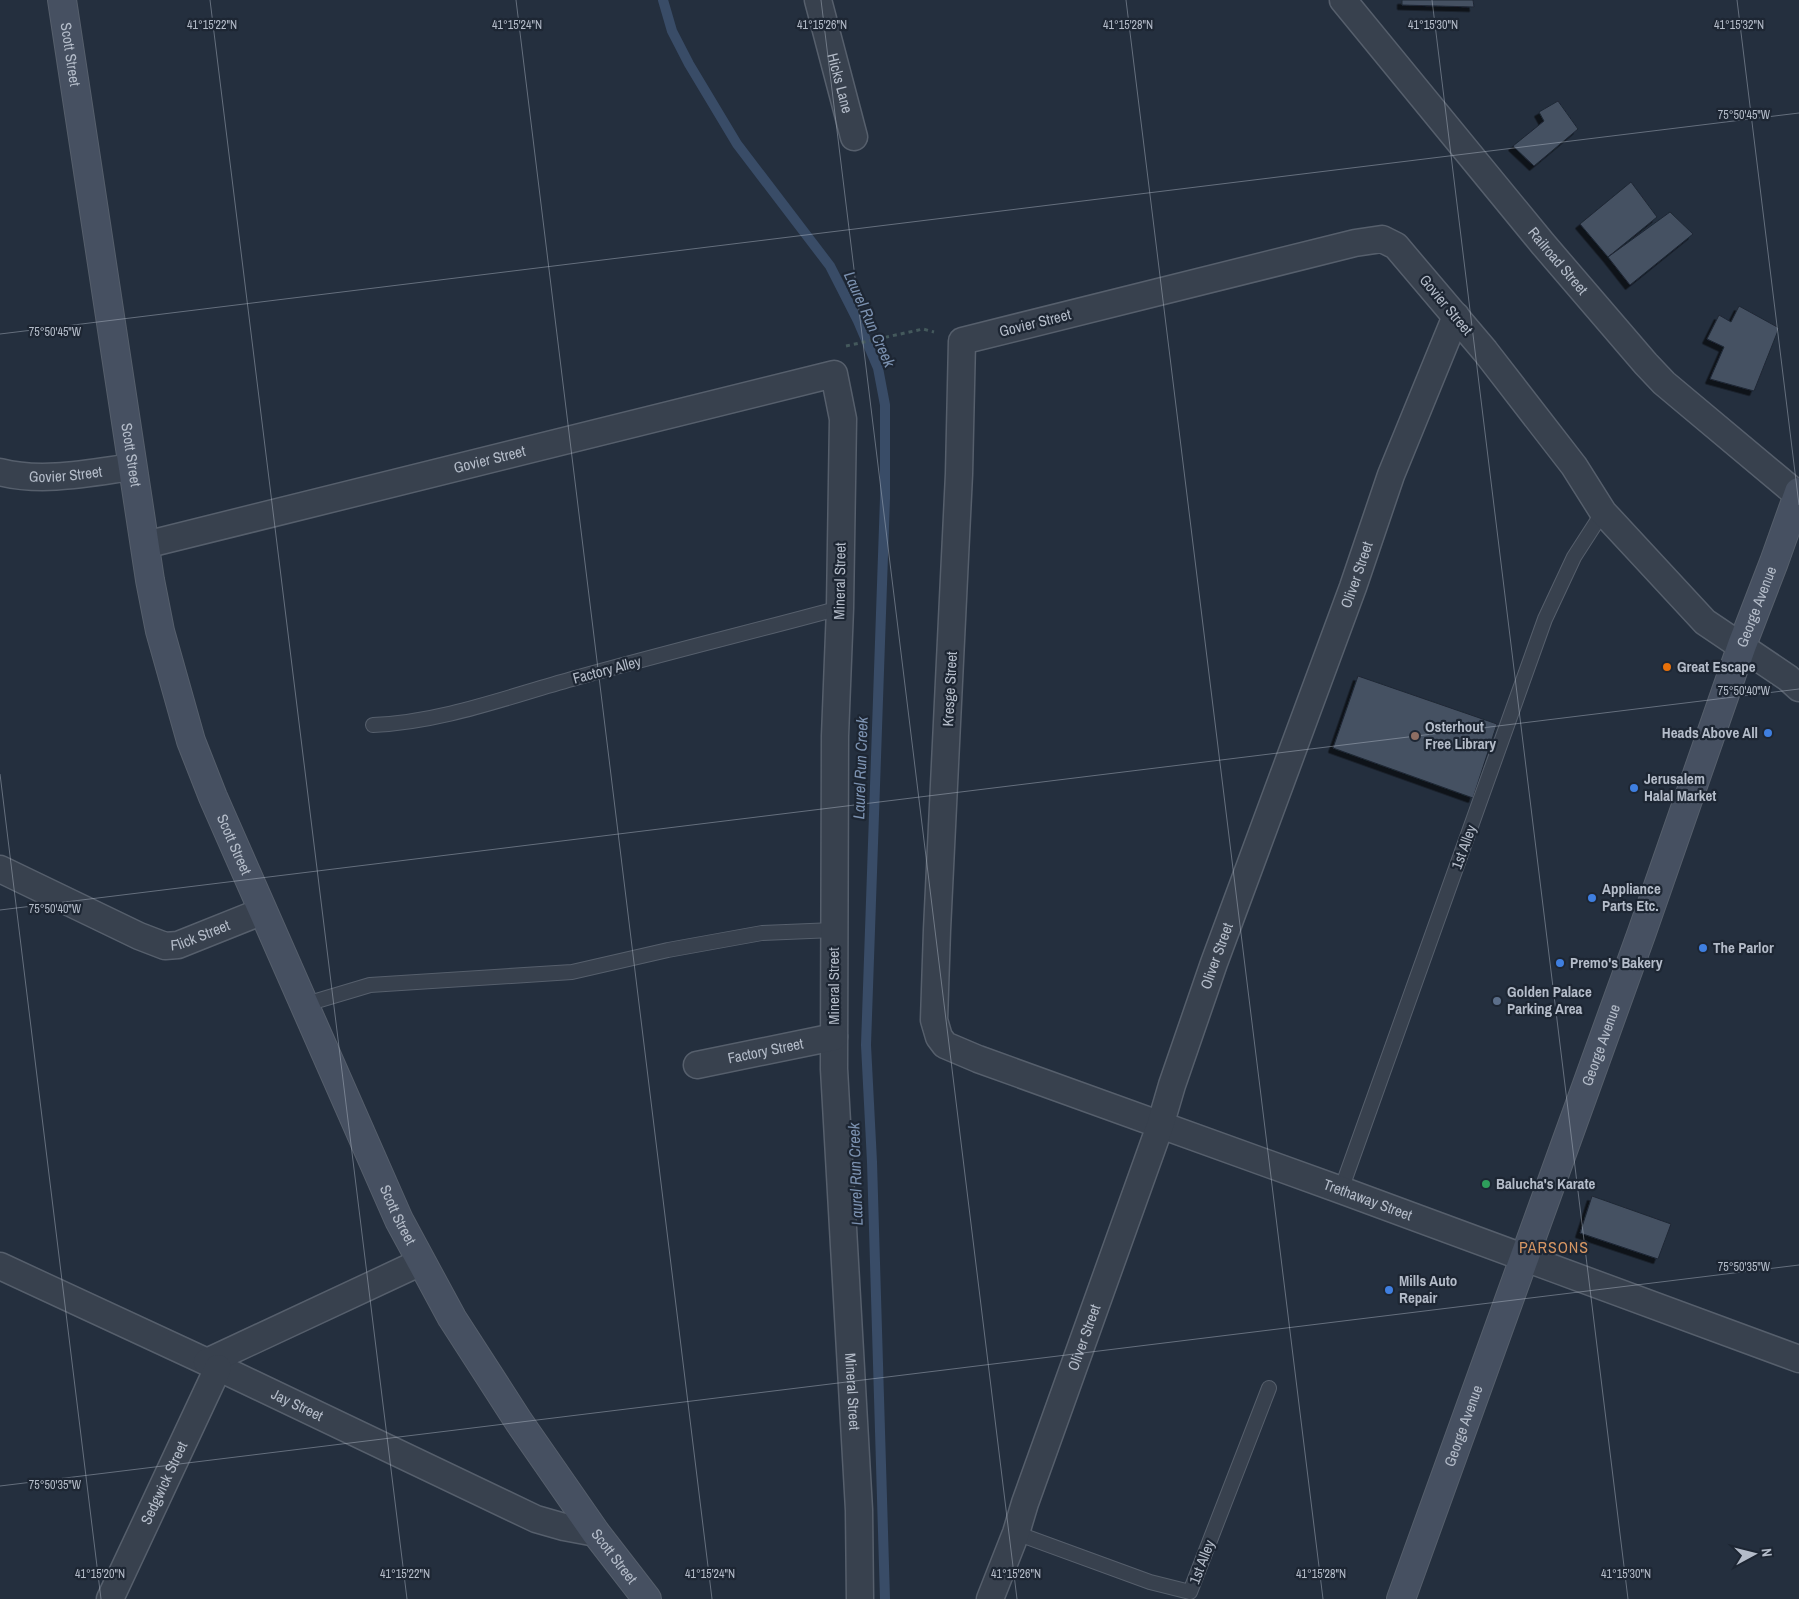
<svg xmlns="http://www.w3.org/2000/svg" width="1799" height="1599" font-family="'Archivo Narrow',sans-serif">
	<defs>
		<filter id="shadow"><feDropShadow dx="-4.5" dy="4.5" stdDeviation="0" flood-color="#0009"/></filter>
	</defs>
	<rect width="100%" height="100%" fill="#242f3e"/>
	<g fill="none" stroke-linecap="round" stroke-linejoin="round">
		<!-- stream -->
		<polyline stroke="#394c67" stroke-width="10" points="663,0 672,31 689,64 737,144 830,266 858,321 878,368 885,405 885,498 866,1045 872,1162 885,1599"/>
	</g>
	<!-- building -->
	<g fill="#455162" stroke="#1f2835" filter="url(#shadow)">
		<polygon points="1402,0 1473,0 1474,7 1402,5"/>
		<polygon points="1558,101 1578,129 1534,166 1513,146 1544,121 1539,112"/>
		<polygon points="1631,182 1657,217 1608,257 1580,224"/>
		<polygon points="1670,212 1693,234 1630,285 1608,257"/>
		<polygon points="1739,306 1779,328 1754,391 1710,379 1724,347 1707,339 1719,315 1731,322"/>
		<polygon points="1358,676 1497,724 1473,798 1333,748"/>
		<polygon points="1592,1196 1671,1224 1658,1259 1580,1233"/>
	</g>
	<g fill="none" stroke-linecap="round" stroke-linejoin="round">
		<!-- lane casing -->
		<g stroke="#565f6c" stroke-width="16">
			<g id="lane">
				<path d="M373,725C442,722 507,697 572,679C661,654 751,632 840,608"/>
				<polyline points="303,1005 370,985 572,972 668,950 762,933 834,930"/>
				<polyline points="1341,1190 1545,619 1574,557 1603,512"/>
				<polyline points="1016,1533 1150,1582 1190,1592 1269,1388"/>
			</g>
		</g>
		<!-- street casing -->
		<g stroke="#565f6c" stroke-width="29">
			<g id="street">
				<path id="s1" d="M818,0L854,137"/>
				<path id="s2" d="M1343,0L1543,244L1646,364L1664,383L1799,496"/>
				<path id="s3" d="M0,472C42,483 89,473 132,467"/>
				<path id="s4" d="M145,545L834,374L843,419L840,608L835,736L834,1069L859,1510L860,1599"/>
				<path id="s5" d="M1799,688L1788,678L1705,622L1603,512L1574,466L1485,351L1396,246L1382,239L1355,243L962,341L959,474L937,930L934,1020L939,1037L945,1045L978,1059L1341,1190L1799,1359"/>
				<path id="s6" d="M0,869L139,936L165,946L178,945L263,911"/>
				<path id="s7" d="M697,1065L834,1037"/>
				<path id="s8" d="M0,1266L207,1362L536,1519L564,1527L596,1533"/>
				<polyline points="207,1362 421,1262"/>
				<path id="s9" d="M110,1599L218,1368"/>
				<path id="s10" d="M990,1599L1016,1533L1025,1503L1160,1126L1172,1085L1214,963L1353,587L1391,475L1456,316"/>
			</g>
		</g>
		<!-- secondary casing -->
		<g stroke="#565f6c" stroke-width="30">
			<g id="secondary">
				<path id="s11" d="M62,0L150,580L160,631L191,741L213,797L399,1220L452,1318L519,1422L596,1533L647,1599"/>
				<path id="s12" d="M1401,1599L1642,932L1742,645L1774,562L1799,492"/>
			</g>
		</g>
		<!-- path -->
		<polyline stroke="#44595c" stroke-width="3" stroke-dasharray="4 4" stroke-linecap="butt" points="846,346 923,329 934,332"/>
		<!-- lane -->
		<use href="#lane" stroke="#38414e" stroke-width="14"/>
		<!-- street -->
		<use href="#street" stroke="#38414e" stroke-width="26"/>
		<!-- secondary -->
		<use href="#secondary" stroke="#465061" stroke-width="28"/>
	</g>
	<!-- ticks -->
	<path fill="none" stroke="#b4bcc9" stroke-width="1" stroke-opacity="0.45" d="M210,0L407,1599M516,0L712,1599M821,0L1017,1599M1126,0L1323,1599M1432,0L1628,1599M1737,0L1799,505M0,334L1799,113M0,774L101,1599M0,910L1799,689M0,1486L1799,1265"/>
	<!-- markers -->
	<circle fill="#e8710a" stroke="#1d2633" stroke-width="2" cx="1667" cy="667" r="5"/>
	<g fill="#3f7fe0" stroke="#1d2633" stroke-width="2">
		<circle cx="1768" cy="733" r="5"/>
		<circle cx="1634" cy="788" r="5"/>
		<circle cx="1592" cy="898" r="5"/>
		<circle cx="1703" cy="948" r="5"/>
		<circle cx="1560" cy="963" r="5"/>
		<circle cx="1389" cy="1290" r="5"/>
	</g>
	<circle fill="#8d6e63" stroke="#1d2633" stroke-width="2" cx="1415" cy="736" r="5"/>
	<circle fill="#5c6f8a" stroke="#1d2633" stroke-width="2" cx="1497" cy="1001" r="5"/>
	<circle fill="#2e9e5b" stroke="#1d2633" stroke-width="2" cx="1486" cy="1184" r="5"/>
	<g text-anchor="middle" stroke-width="4.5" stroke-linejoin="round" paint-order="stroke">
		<!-- street labels -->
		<g font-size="15" fill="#b4bcc9" stroke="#1d2633">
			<text dy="5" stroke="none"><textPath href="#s11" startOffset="55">Scott Street</textPath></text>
			<text dy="5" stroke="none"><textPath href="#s1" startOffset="86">Hicks Lane</textPath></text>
			<text dy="5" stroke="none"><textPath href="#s2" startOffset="338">Railroad Street</textPath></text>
			<text transform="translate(1446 305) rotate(50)" y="5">Govier Street</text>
			<text transform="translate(1035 323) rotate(-14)" y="5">Govier Street</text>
			<text dy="5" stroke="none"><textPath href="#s11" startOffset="460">Scott Street</textPath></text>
			<text dy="5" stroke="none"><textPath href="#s4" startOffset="355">Govier Street</textPath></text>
			<text dy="5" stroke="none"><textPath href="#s3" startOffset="66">Govier Street</textPath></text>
			<text dy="5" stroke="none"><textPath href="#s10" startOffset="1088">Oliver Street</textPath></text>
			<text transform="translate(840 581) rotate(-89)" y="5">Mineral Street</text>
			<text dy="5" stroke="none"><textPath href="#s12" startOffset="1054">George Avenue</textPath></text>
			<text transform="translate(607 670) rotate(-15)" y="5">Factory Alley</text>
			<text transform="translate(950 689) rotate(-87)" y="5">Kresge Street</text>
			<text dy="5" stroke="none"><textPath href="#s11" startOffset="865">Scott Street</textPath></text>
			<text transform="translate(1464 847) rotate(-70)" y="5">1st Alley</text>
			<text dy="5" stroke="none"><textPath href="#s6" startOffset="219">Flick Street</textPath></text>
			<text dy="5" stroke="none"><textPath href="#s10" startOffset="682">Oliver Street</textPath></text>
			<text transform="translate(834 986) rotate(-90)" y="5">Mineral Street</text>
			<text dy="5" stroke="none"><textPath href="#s12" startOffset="589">George Avenue</textPath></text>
			<text dy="5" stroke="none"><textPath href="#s7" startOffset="70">Factory Street</textPath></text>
			<text dy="5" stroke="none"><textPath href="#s5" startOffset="2208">Trethaway Street</textPath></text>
			<text dy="5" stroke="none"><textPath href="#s11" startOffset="1270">Scott Street</textPath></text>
			<text dy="5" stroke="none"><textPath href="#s10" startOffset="278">Oliver Street</textPath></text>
			<text dy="5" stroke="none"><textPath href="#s4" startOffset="1729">Mineral Street</textPath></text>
			<text dy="5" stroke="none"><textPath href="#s8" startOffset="328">Jay Street</textPath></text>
			<text dy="5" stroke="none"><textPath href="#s12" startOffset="184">George Avenue</textPath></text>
			<text dy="5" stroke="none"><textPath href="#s9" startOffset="128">Sedgwick Street</textPath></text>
			<text dy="5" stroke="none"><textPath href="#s11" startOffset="1675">Scott Street</textPath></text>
			<text transform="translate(1202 1562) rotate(-69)" y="5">1st Alley</text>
		</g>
		<!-- poi labels -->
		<g font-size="15" font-weight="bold" fill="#b4bcc9" stroke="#1d2633" text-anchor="start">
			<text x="1677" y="672">Great Escape</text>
			<text x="1425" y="732">Osterhout<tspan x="1425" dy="17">Free Library</tspan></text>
			<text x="1758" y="738" text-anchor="end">Heads Above All</text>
			<text x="1644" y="784">Jerusalem<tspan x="1644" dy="17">Halal Market</tspan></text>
			<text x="1602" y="894">Appliance<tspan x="1602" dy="17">Parts Etc.</tspan></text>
			<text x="1713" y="953">The Parlor</text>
			<text x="1570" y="968">Premo's Bakery</text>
			<text x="1507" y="997">Golden Palace<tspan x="1507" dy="17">Parking Area</tspan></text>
			<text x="1496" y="1189">Balucha's Karate</text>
			<text x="1399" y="1286">Mills Auto<tspan x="1399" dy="17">Repair</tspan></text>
		</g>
		<!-- water labels -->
		<g font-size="16" font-style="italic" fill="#7c92b1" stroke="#1d2633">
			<text transform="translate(870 319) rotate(66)" y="6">Laurel Run Creek</text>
			<text transform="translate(860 768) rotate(-88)" y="6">Laurel Run Creek</text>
			<text transform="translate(855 1174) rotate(-92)" y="6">Laurel Run Creek</text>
		</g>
		<!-- neighbourhood labels -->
		<g font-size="16" letter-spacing="1" fill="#d59563" stroke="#1d2633">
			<text x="1554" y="1253">PARSONS</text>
		</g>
	</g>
	<g font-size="12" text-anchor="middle" fill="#b4bcc9" stroke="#1d2633" stroke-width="4.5" stroke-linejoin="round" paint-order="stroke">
		<text x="212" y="29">41°15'22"N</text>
		<text x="517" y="29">41°15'24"N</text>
		<text x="822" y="29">41°15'26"N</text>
		<text x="1128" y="29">41°15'28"N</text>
		<text x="1433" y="29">41°15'30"N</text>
		<text x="1739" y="29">41°15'32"N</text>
		<text x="1744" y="119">75°50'45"W</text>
		<text x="55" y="336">75°50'45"W</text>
		<text x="1744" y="695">75°50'40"W</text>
		<text x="55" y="913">75°50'40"W</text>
		<text x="1744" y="1271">75°50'35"W</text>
		<text x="55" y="1489">75°50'35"W</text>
		<text x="100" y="1578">41°15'20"N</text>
		<text x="405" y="1578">41°15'22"N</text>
		<text x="710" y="1578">41°15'24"N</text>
		<text x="1016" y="1578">41°15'26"N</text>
		<text x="1321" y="1578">41°15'28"N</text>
		<text x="1626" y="1578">41°15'30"N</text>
	</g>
	<!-- north arrow -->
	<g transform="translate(1754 1554) rotate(83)" stroke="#1d2633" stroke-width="4" paint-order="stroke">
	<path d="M0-4L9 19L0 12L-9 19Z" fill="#b4bcc9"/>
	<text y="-8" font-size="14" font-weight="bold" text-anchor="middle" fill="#b4bcc9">N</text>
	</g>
</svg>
